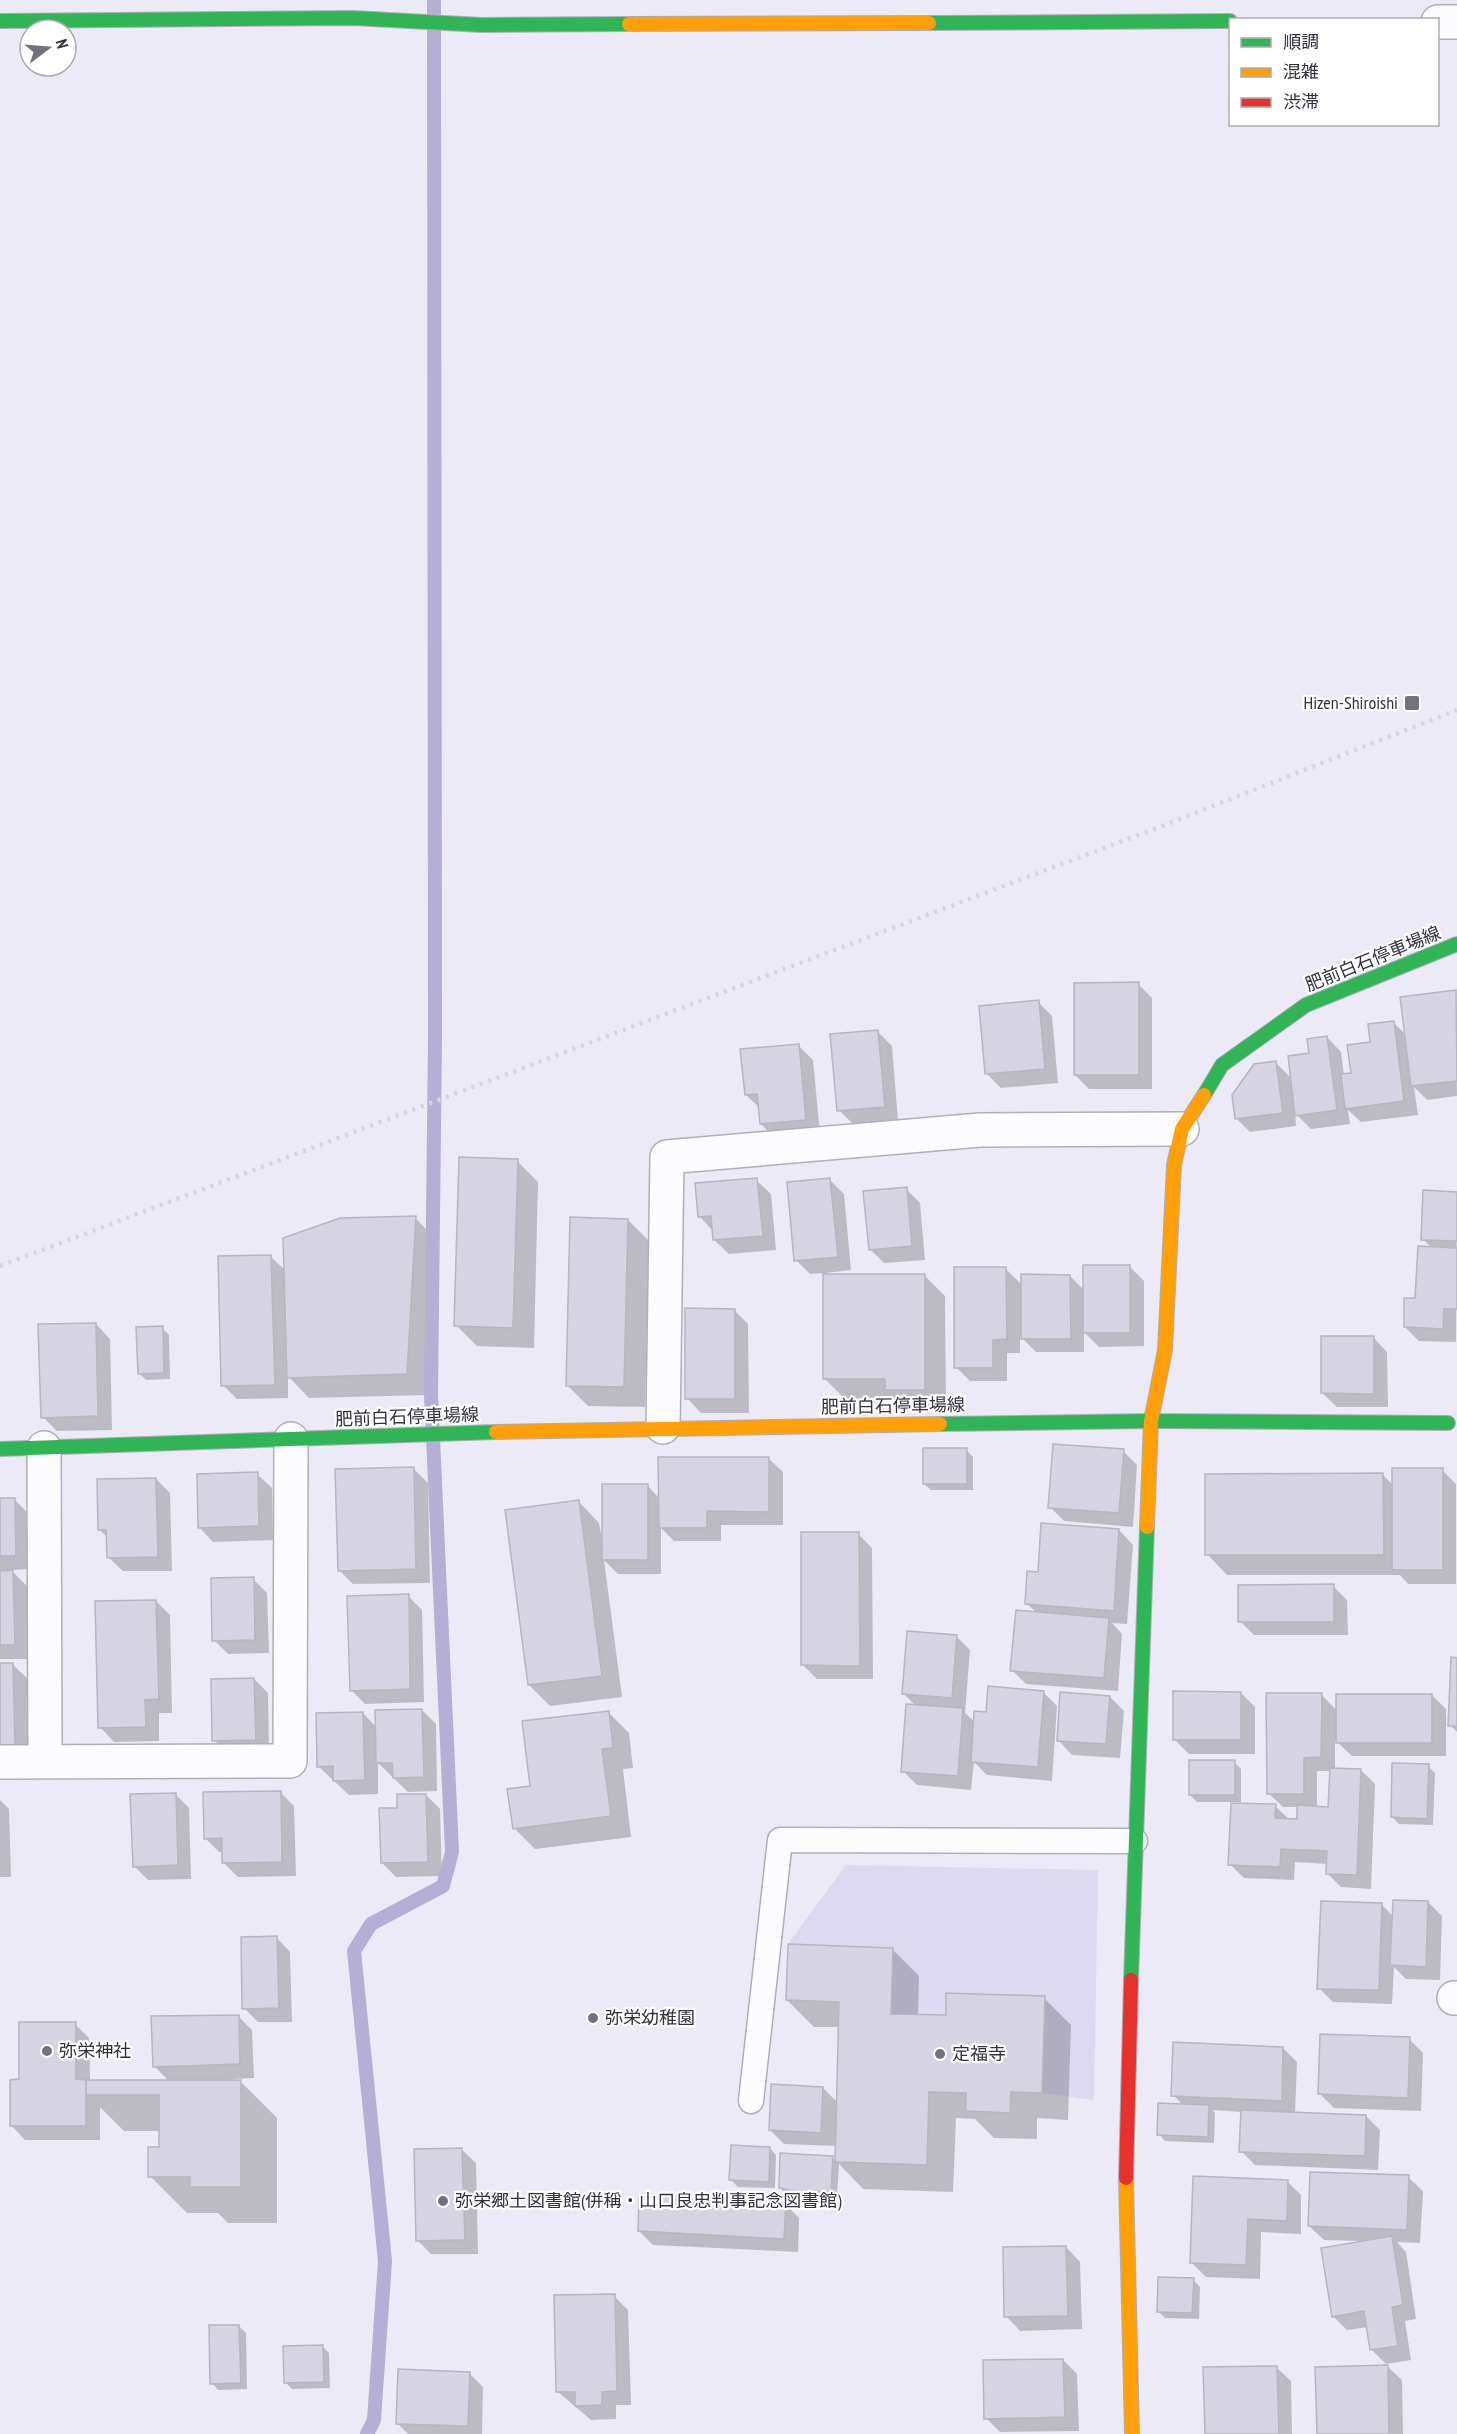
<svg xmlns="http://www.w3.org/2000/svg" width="1457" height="2434" font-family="'PT Sans Narrow','Noto Sans JP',sans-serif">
	<rect width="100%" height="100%" fill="#eceaf6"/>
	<!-- green -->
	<polygon fill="#ddd9f0" points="846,1865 1098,1870 1094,2100 1042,2093 1045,1996 946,1994 946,2015 891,2014 892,1948 788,1944"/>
	<!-- shadow -->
	<g fill="#0003" fill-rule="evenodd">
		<polygon points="1138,984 1152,998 1152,1089 1089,1089 1075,1075"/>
		<polygon points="1456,992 1457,1096 1427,1100 1414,1087 1418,1115 1361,1122 1348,1110 1350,1124 1311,1129 1295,1113 1296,1126 1250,1132 1236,1118 1276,1063 1292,1079 1310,1054 1327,1037 1341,1052 1344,1075 1353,1074 1371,1043 1394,1023 1406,1035"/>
		<polygon points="1038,1002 1052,1016 1058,1083 1001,1088 987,1074"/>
		<polygon points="878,1032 892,1046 898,1121 853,1124 839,1110"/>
		<polygon points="799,1046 813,1060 820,1134 775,1138 761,1124 760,1108 746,1095"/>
		<polygon points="517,1161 538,1182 534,1348 477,1346 456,1325"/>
		<polygon points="756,1180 771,1194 776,1250 729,1254 714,1240 713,1231 700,1217"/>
		<polygon points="830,1180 844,1194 851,1270 826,1273 826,1275 924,1275 945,1296 946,1410 908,1410 896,1399 845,1399 824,1378 824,1273 810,1274 796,1260"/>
		<polygon points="906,1189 920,1203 925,1260 884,1263 870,1249"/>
		<polygon points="1457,1193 1456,1342 1419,1341 1405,1327 1417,1300 1432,1248 1423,1239"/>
		<polygon points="415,1218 436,1239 427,1395 309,1398 288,1376 288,1398 237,1399 223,1385 270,1256 286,1271"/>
		<polygon points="628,1220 649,1241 645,1407 588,1406 567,1385"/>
		<polygon points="1130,1267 1144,1281 1144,1346 1099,1347 1084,1332 1084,1352 1036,1352 1020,1336 1020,1353 1007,1353 1007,1381 970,1381 956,1367 1005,1268 1022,1285 1070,1276 1085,1291"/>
		<polygon points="734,1310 748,1324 749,1413 701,1413 687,1398"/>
		<polygon points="96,1324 110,1339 112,1430 57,1431 43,1417"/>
		<polygon points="162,1328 169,1335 170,1379 146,1380 139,1373"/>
		<polygon points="1373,1337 1387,1352 1388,1407 1337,1407 1322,1393"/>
		<polygon points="966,1450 973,1457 973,1490 931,1490 924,1484"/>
		<polygon points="1123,1451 1137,1465 1133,1527 1064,1521 1050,1507"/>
		<polygon points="768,1458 783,1472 783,1525 721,1525 721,1541 674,1541 661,1528 661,1574 618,1574 604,1560 622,1697 550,1706 529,1685 579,1502 599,1523 602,1539 604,1539 647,1485 660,1499"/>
		<polygon points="414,1469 428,1483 430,1583 353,1584 339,1570"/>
		<polygon points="1442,1470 1456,1484 1456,1584 1408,1584 1400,1575 1227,1575 1207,1554 1383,1475 1394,1486"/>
		<polygon points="257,1474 272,1488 273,1540 213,1542 199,1527"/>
		<polygon points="156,1479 170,1493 172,1571 123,1571 108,1557 108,1538 100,1530"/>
		<polygon points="14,1499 28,1513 29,1569 11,1570 27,1586 29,1659 0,1659 0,1500"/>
		<polygon points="1119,1530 1133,1545 1127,1624 1112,1623 1122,1634 1118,1691 1026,1684 1012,1670 1037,1613 1026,1603 1039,1573"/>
		<polygon points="858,1534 872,1548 873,1679 817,1679 803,1665"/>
		<polygon points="253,1579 267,1593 269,1653 228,1654 214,1640"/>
		<polygon points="1333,1586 1347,1600 1348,1635 1254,1635 1240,1621"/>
		<polygon points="408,1596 422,1610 424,1702 365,1704 351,1690"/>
		<polygon points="156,1601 170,1615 172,1713 159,1713 159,1741 114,1742 100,1727"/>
		<polygon points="956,1636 970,1650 965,1713 975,1722 987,1713 1043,1692 1057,1706 1052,1781 987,1775 974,1762 971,1790 917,1785 903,1771 916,1706 904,1694"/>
		<polygon points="1457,1659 1457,1732 1450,1725"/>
		<polygon points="12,1664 27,1678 28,1758 0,1759 0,1665"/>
		<polygon points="254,1679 268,1693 269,1754 228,1754 214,1740"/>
		<polygon points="1241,1693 1255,1707 1255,1754 1189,1754 1175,1740"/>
		<path d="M1321,1694L1337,1711L1432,1695L1446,1709V1756H1352L1335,1740V1769L1361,1770L1375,1784L1371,1889L1341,1887L1327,1873L1328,1864L1295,1862L1294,1880L1244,1878L1230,1864L1275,1806L1290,1820L1298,1821L1299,1807H1283L1268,1793ZM1317,1771H1331L1330,1809L1317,1808Z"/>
		<polygon points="1110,1697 1124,1711 1120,1758 1072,1755 1058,1740"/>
		<polygon points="422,1710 436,1724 437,1791 408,1792 378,1763 378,1794 349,1795 318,1766 363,1713 376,1727"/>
		<polygon points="608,1712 629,1733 633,1768 623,1769 631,1837 535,1849 514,1828 532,1788"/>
		<polygon points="1234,1762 1241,1769 1241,1802 1197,1802 1190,1795"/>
		<polygon points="1428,1766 1435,1773 1433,1825 1399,1824 1392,1817"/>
		<polygon points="280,1792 294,1806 296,1876 238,1877 224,1863 223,1852 219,1852 205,1838"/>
		<polygon points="175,1794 189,1808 191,1879 148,1880 134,1866"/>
		<polygon points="426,1795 440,1809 442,1876 396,1877 382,1863 398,1809"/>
		<polygon points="0,1800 9,1809 11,1877 0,1877"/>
		<polygon points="1428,1902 1442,1916 1440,1980 1406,1979 1394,1967 1392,2004 1333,2002 1319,1988 1381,1904 1394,1917"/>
		<polygon points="276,1937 290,1952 292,2022 258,2022 244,2008"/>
		<polygon points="892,1949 919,1976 918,2016 947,2017 1044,1998 1071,2025 1068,2120 1037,2118 1037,2139 994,2138 975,2119 956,2118 953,2192 863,2189 839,2164 837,2197 807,2198 787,2195 780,2188 832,2157 836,2161 837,2146 784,2144 770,2130 823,2088 838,2103 840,2027 814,2027 787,2000"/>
		<polygon points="238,2016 252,2030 254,2078 231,2079 231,2081 240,2081 277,2118 277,2223 228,2223 218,2213 187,2213 150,2176 161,2149 161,2131 124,2131 100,2107 100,2140 25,2140 11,2125 20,2081 75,2024 89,2038 90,2081 169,2081 154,2066"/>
		<polygon points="1409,2039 1423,2053 1421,2111 1334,2108 1319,2093"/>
		<polygon points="1283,2048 1297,2062 1295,2113 1366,2116 1380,2130 1378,2170 1255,2165 1241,2151 1242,2112 1213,2110 1215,2113 1214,2143 1165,2141 1159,2134 1183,2105 1173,2095"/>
		<polygon points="770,2148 776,2155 775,2188 738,2187 731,2180"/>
		<polygon points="461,2149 476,2163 478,2254 431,2254 417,2240"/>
		<polygon points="1408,2177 1423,2191 1420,2243 1397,2242 1406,2252 1416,2319 1405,2321 1411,2360 1386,2364 1372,2350 1368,2327 1347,2330 1333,2316 1361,2241 1324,2240 1309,2226"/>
		<polygon points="1287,2181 1301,2195 1301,2234 1261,2232 1260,2279 1206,2277 1192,2263"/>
		<polygon points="785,2204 799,2218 798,2252 653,2245 639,2231"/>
		<polygon points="1066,2247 1080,2262 1082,2329 1020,2331 1006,2316"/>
		<polygon points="1193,2280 1200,2287 1199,2319 1165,2318 1158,2311"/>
		<polygon points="614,2296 628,2310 631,2405 616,2405 616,2419 591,2420 558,2392"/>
		<polygon points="239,2326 246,2333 247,2389 218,2390 212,2383"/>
		<polygon points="322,2346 329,2353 330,2388 292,2389 285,2382"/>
		<polygon points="1063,2360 1077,2374 1079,2431 1000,2432 986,2418"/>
		<polygon points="1387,2366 1402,2380 1403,2434 1318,2434"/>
		<polygon points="1276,2367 1291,2381 1292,2434 1207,2434"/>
		<polygon points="469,2373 483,2387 482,2434 408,2434 397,2423"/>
	</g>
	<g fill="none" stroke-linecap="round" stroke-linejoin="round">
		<!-- stream -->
		<polyline stroke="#b6aed4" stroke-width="14" points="367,2434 374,2420 385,2261 354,1951 371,1924 443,1886 452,1852 431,1395 435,1038 434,0"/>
	</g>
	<!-- building -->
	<g fill="#d6d3e2" stroke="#b7b5c0" stroke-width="1.5">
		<polygon points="1139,982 1139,1075 1074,1075 1074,983"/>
		<polygon points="1456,990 1457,1081 1411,1086 1400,997"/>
		<polygon points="1039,1000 1045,1069 985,1074 979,1006"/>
		<polygon points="1394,1021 1404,1101 1345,1109 1341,1074 1351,1073 1347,1045 1370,1042 1368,1024"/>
		<polygon points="878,1030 885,1107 837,1111 830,1034"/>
		<polygon points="1327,1036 1337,1110 1295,1116 1288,1056 1309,1053 1307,1039"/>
		<polygon points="799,1044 806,1120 760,1124 757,1094 745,1095 740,1049"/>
		<polygon points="1276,1061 1283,1113 1235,1119 1232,1095 1254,1064"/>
		<polygon points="459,1157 518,1159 513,1328 454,1326"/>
		<polygon points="757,1178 763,1236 713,1240 711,1216 698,1217 695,1183"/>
		<polygon points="830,1178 838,1257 794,1261 787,1182"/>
		<polygon points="907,1187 912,1246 869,1250 863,1191"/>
		<polygon points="1423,1190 1457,1192 1457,1241 1421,1240"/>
		<polygon points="416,1216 407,1374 287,1378 283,1238 340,1218"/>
		<polygon points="570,1217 628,1219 624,1387 566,1386"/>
		<polygon points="1418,1246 1457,1248 1457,1309 1444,1309 1443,1329 1404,1327 1404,1298 1415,1298"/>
		<polygon points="271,1255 275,1385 221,1386 218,1256"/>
		<rect x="1083" y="1265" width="47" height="68"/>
		<polygon points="954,1267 1006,1267 1007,1339 993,1340 993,1368 954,1368"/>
		<polygon points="823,1274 925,1274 925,1390 885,1390 885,1379 823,1379"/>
		<polygon points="1021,1274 1070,1275 1071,1339 1021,1339"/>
		<polygon points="685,1308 735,1309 735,1399 685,1399"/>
		<polygon points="96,1323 98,1416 41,1418 38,1324"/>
		<polygon points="163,1326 164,1373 138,1374 136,1327"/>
		<polygon points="1321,1336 1374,1336 1374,1394 1321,1393"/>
		<polygon points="1053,1444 1124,1449 1119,1513 1048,1508"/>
		<rect x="923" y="1448" width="44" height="36"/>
		<polygon points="658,1457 769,1457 769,1512 707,1511 707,1528 659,1528"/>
		<polygon points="414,1467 416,1569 338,1571 335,1469"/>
		<rect x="1392" y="1468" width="51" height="102"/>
		<polygon points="258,1472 259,1526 198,1528 197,1474"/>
		<polygon points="1383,1473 1384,1555 1205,1555 1205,1474"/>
		<polygon points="156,1478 158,1557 107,1558 106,1530 98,1530 97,1479"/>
		<rect x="602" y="1484" width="46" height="76"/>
		<polygon points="0,1498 15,1498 16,1556 0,1556"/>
		<polygon points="579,1500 602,1676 528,1685 505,1510"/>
		<polygon points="1041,1523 1119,1529 1114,1611 1025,1604 1027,1571 1038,1572"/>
		<polygon points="801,1532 859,1532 860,1666 801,1665"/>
		<polygon points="13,1570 15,1645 0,1645 0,1571"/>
		<polygon points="254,1577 255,1640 212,1641 211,1578"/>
		<polygon points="1334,1584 1334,1622 1238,1622 1238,1585"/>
		<polygon points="409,1594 410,1689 350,1691 347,1596"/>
		<polygon points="156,1600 159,1699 145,1700 146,1727 98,1728 95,1601"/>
		<polygon points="1016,1610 1109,1618 1104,1678 1010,1671"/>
		<polygon points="907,1631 957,1635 952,1698 902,1694"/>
		<polygon points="1451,1657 1457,1658 1457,1726 1448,1726"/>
		<polygon points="0,1663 13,1663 15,1745 0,1745"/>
		<polygon points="254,1678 256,1740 212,1741 211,1679"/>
		<polygon points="988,1686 1044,1691 1038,1767 971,1762 974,1711 986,1712"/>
		<polygon points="1173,1691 1241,1692 1241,1740 1173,1740"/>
		<polygon points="1060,1692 1110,1696 1106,1744 1057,1741"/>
		<polygon points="1266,1693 1322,1693 1321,1757 1304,1758 1304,1794 1267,1794"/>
		<rect x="1336" y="1694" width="96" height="49"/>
		<polygon points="906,1704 963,1708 958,1776 901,1772"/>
		<polygon points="422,1709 424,1777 393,1778 392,1763 376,1763 375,1710"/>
		<polygon points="609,1711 613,1748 602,1749 611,1816 513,1829 507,1789 530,1786 522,1721"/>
		<polygon points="363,1712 365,1780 333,1781 333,1766 317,1767 316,1713"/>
		<rect x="1189" y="1760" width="46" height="35"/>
		<polygon points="1392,1763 1429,1764 1427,1819 1391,1817"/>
		<polygon points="1330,1768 1361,1769 1357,1875 1326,1874 1327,1851 1281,1849 1280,1867 1228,1865 1231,1803 1276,1804 1275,1818 1297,1819 1297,1805 1328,1807"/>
		<polygon points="281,1791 282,1862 222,1863 222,1838 204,1839 203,1792"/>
		<polygon points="176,1793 178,1865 133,1867 130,1794"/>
		<polygon points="397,1794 426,1794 428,1862 381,1863 379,1808 397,1808"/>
		<polygon points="1393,1900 1428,1901 1426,1967 1390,1965"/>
		<polygon points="1321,1901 1382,1903 1379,1990 1317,1989"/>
		<polygon points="277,1936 279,2008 242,2009 241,1937"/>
		<polygon points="788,1944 893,1948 891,2014 946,2015 946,1993 1045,1996 1042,2093 1011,2092 1010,2113 966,2111 966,2093 929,2092 927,2165 835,2162 839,2002 786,2000"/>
		<polygon points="239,2015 240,2064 153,2067 151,2016"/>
		<polygon points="19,2022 76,2022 76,2079 86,2080 86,2126 10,2126 10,2080 19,2079"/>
		<polygon points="1320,2034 1410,2037 1408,2098 1318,2094"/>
		<polygon points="1173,2042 1283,2047 1282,2101 1171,2096"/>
		<polygon points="86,2080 241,2080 241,2187 190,2187 190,2177 148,2177 148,2147 159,2147 159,2095 86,2095"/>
		<polygon points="771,2084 823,2087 821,2133 769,2130"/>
		<polygon points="1158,2103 1209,2105 1208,2137 1157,2135"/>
		<polygon points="1241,2110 1366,2115 1365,2156 1239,2152"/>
		<polygon points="731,2145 770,2147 769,2182 729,2180"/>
		<polygon points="462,2148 465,2240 416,2241 414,2149"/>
		<polygon points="780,2153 833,2156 831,2191 799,2192 779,2188"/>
		<polygon points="1310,2172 1409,2175 1407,2230 1308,2226"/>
		<polygon points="1193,2176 1288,2180 1287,2221 1248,2219 1246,2265 1190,2263"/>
		<polygon points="639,2196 786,2203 784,2239 638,2231"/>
		<polygon points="1392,2236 1403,2305 1392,2307 1398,2346 1370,2350 1364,2311 1332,2317 1321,2248"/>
		<polygon points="1066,2246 1068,2316 1004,2317 1003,2247"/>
		<polygon points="1158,2277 1194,2278 1192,2313 1157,2312"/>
		<polygon points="615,2294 617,2391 602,2392 602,2405 575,2406 575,2392 556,2392 554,2295"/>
		<polygon points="209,2325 239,2325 241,2383 210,2384"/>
		<polygon points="323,2345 324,2382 284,2383 283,2346"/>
		<polygon points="1063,2359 1065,2417 984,2419 983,2360"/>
		<polygon points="1388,2365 1389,2434 1317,2434 1315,2367"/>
		<polygon points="1277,2366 1279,2434 1205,2434 1203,2367"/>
		<polygon points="398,2369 470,2372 468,2426 396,2424"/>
	</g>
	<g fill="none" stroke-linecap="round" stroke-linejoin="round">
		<!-- lane casing -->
		<g stroke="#b0aeb9" stroke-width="27">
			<polyline id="lane" points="751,2101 780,1840 1135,1841"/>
		</g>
		<!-- street casing -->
		<g stroke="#b0aeb9" stroke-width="36">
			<g id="street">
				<polyline points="1438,22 1457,22"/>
				<polyline points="663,1427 667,1157 980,1130 1182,1129"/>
				<polyline points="44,1448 45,1761"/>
				<polyline points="0,1762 290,1761 291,1439"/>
				<polyline points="1454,1998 1457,1998"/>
			</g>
		</g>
		<!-- fast casing -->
		<g stroke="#b0aeb9" stroke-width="16">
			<g id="fast">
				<polyline points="0,21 353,18 482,25 629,24"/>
				<polyline points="929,23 1230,21"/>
				<polyline points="1204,1095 1222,1065 1306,1005 1457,944"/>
				<polyline points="940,1424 1151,1421 1448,1423"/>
				<polyline points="0,1449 496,1432"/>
				<polyline points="1131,1980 1147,1527"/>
			</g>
		</g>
		<!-- slow casing -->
		<g stroke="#b0aeb9" stroke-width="16">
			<g id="slow">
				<polyline points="629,24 929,23"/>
				<polyline points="496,1432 940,1424"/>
				<polyline points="1147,1527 1151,1421 1165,1350 1174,1165 1182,1129 1204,1095"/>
				<polyline points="1126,2178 1132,2434"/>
			</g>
		</g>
		<!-- jam casing -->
		<g stroke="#b0aeb9" stroke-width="16">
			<polyline id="jam" points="1126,2178 1131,1980"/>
		</g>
		<!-- lane -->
		<use href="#lane" stroke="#fcfcfe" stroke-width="24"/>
		<!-- street -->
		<use href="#street" stroke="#fcfcfe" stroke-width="33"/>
		<!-- fast -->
		<use href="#fast" stroke="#30b455" stroke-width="14"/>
		<!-- slow -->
		<use href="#slow" stroke="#ff9f0a" stroke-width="14"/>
		<!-- jam -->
		<use href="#jam" stroke="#e5322d" stroke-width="14"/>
		<!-- rail -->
		<polyline stroke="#d6d5d9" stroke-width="4.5" stroke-dasharray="3 6" stroke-linecap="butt" points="0,1266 1157,828 1457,710"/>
	</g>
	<!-- markers -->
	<g fill="#74717e" stroke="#fff" stroke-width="2">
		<rect x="1404" y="695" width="16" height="16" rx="3"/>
		<circle cx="593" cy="2018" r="6"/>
		<circle cx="47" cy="2051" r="6"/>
		<circle cx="940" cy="2054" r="6"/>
		<circle cx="443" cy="2201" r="6"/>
	</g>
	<g text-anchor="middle" stroke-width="4.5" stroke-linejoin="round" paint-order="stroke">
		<!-- poi labels -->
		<g font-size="18" fill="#33303d" stroke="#fff" text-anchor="start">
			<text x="1398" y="709" text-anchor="end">Hizen-Shiroishi</text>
			<text x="605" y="2024">弥栄幼稚園</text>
			<text x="59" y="2057">弥栄神社</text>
			<text x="952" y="2060">定福寺</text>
			<text x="455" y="2207">弥栄郷土図書館(併稱・山口良忠判事記念図書館)</text>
		</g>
		<!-- street labels -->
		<g font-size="18" fill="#33303d" stroke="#fff">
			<text transform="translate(1373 959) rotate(-22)" y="6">肥前白石停車場線</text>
			<text transform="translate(893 1406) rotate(-1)" y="6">肥前白石停車場線</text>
			<text transform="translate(407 1417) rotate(-2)" y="6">肥前白石停車場線</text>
		</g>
	</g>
	<!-- legend -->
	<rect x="1229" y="18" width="210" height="108" fill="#ffffff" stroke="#adacb1" stroke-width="1.5"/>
	<rect x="1241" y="38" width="30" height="9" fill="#30b455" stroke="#adacb1" stroke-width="1.5"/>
	<text x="1283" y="48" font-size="18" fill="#33303d">順調</text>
	<rect x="1241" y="68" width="30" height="9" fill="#ff9f0a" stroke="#adacb1" stroke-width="1.5"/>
	<text x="1283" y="78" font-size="18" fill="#33303d">混雑</text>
	<rect x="1241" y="98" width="30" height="9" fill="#e5322d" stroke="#adacb1" stroke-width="1.5"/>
	<text x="1283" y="108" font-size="18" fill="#33303d">渋滞</text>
	<!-- north arrow -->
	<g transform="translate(48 48) rotate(74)"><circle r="28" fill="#ffffff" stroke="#adacb1" stroke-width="1.5"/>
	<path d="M0-4.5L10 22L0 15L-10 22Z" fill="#74717e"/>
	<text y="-9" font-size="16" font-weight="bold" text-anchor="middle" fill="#33303d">N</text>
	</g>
</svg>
